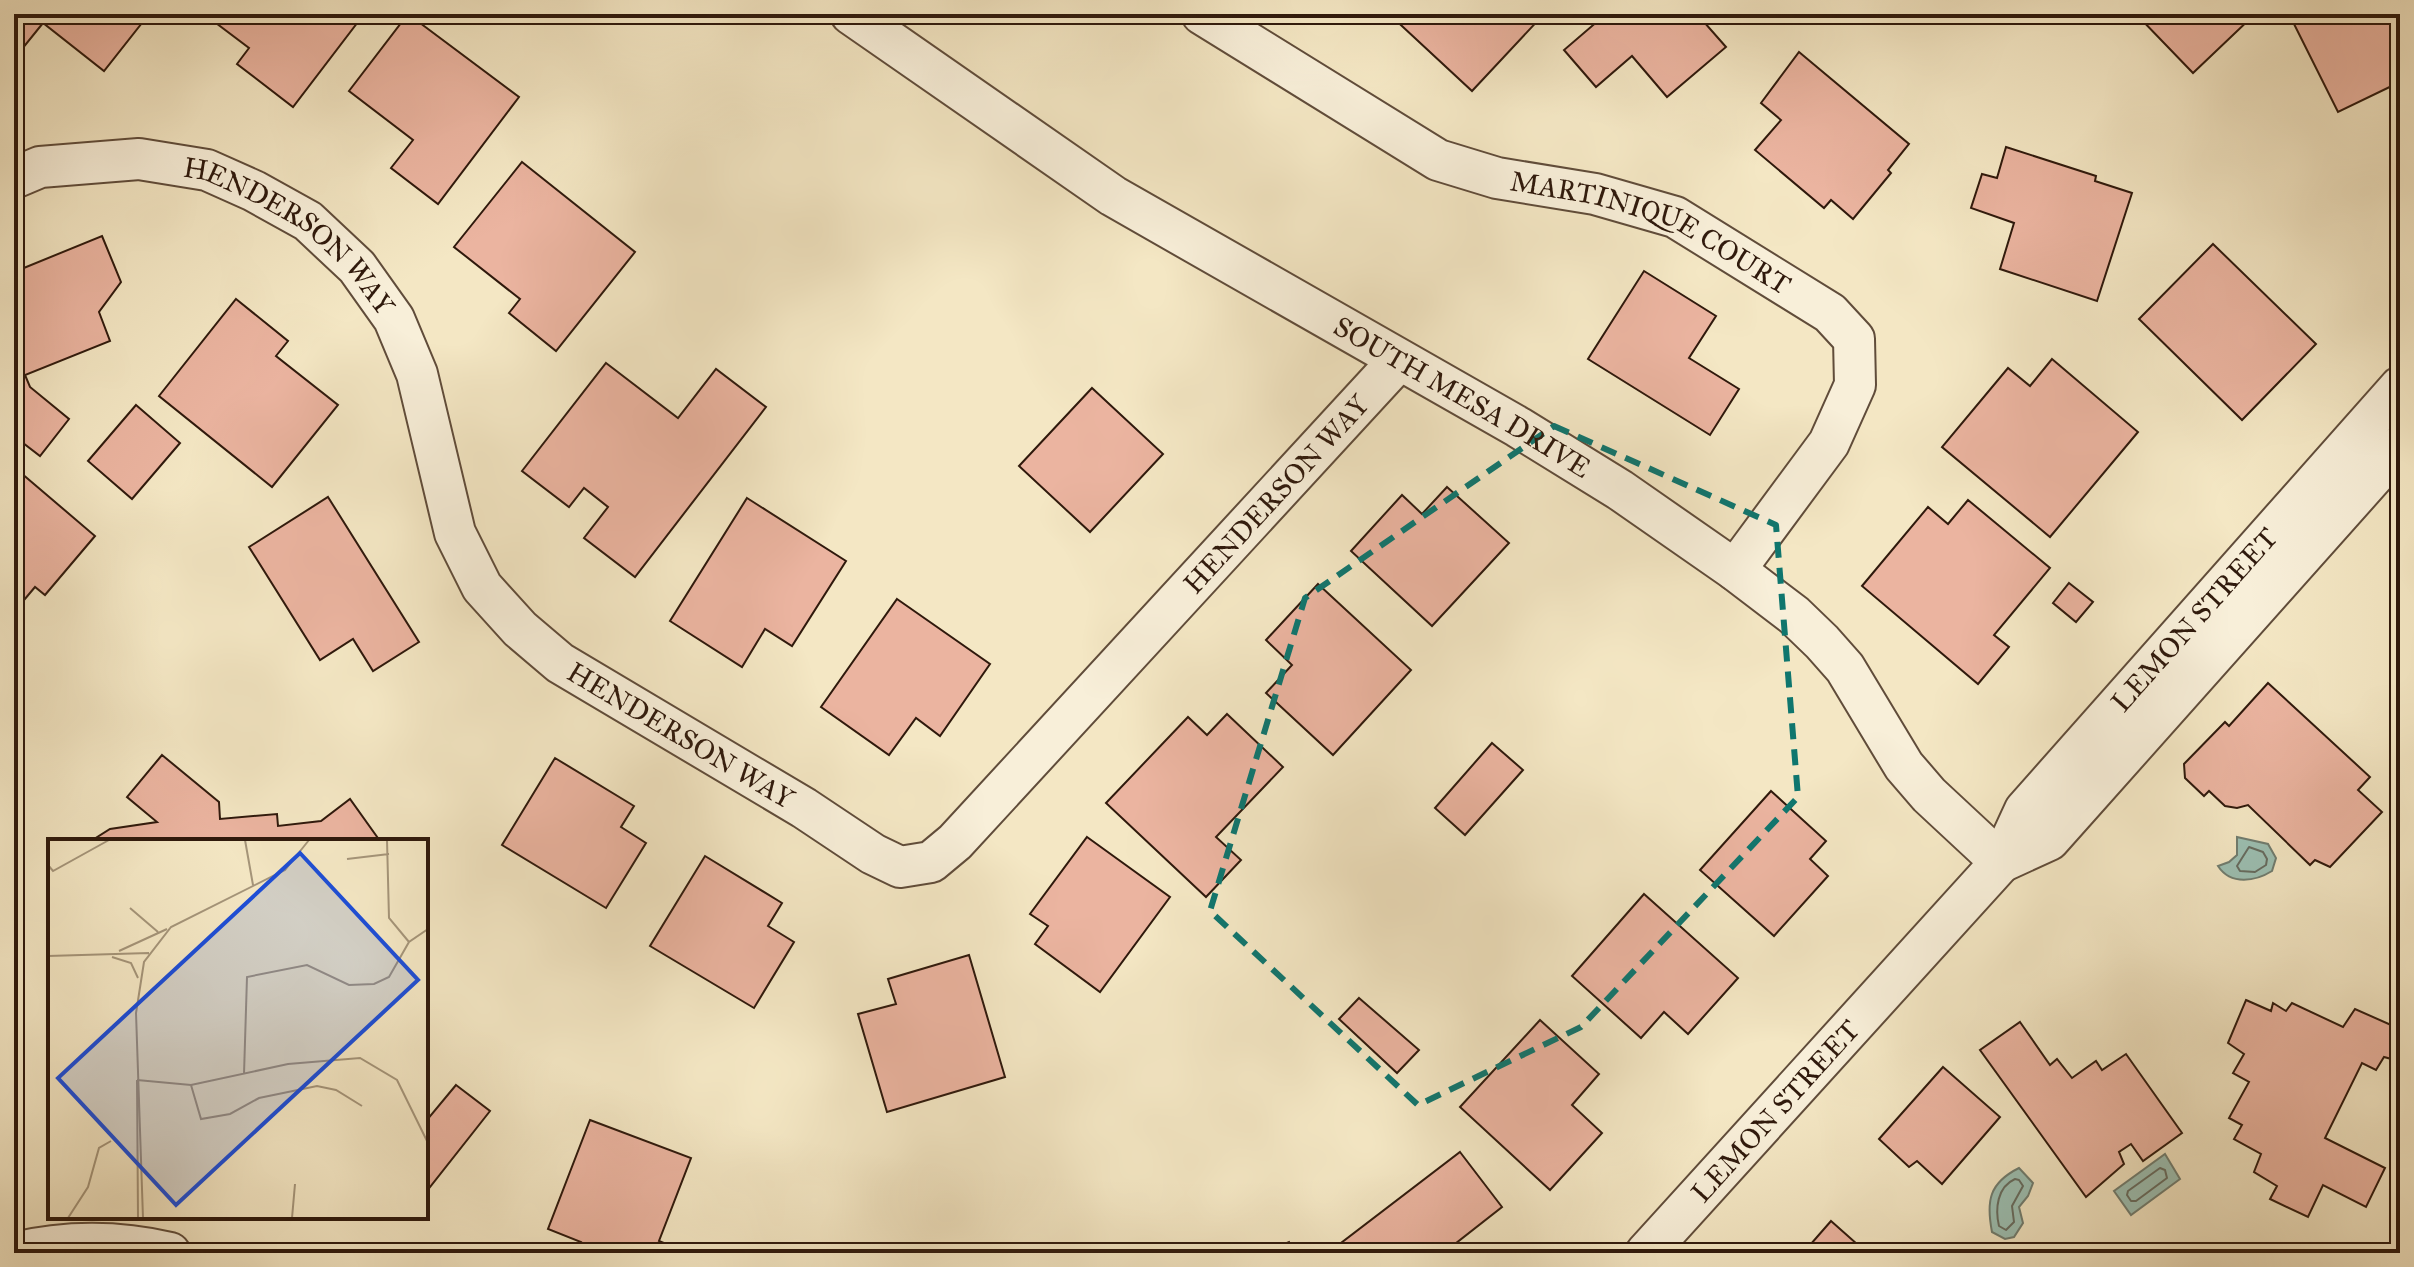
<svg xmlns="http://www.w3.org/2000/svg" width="2414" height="1267" font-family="'IM FELL Great Primer',serif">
	<rect width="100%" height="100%" fill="#f4e7c4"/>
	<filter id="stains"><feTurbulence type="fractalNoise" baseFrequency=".0025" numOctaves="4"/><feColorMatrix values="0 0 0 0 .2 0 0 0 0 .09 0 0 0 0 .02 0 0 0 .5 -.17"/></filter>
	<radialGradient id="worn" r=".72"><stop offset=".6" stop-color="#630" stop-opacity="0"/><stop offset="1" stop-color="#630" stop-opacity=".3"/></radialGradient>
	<!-- water -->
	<g fill="#9cc0b3" stroke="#707d70" stroke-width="2">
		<path d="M2237,837L2268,844L2276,858L2272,871C2256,881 2231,886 2218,866L2229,862L2237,855Z"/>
		<polygon points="2165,1154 2180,1179 2131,1215 2114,1191"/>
		<path d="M2019,1168L2033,1183L2028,1196L2019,1207L2023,1223L2014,1237L2005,1239L1992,1232C1986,1201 1989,1183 2019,1168Z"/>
	</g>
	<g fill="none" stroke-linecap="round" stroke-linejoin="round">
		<!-- shore -->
		<g stroke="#666c60" stroke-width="2">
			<polygon points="2249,847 2263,852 2267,859 2266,865 2255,872 2240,871 2237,866"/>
			<polygon points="2160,1168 2165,1170 2167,1178 2136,1201 2131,1201 2127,1195 2128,1191"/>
			<path d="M2015,1179L2019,1180L2023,1186L2012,1206L2014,1222L2006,1230L1999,1226C1995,1209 1997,1187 2015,1179Z"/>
		</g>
	</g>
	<!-- building -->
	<g fill="#ebb4a0" stroke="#2f190c" stroke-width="2">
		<polygon points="14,14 149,14 104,71 43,23 14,59"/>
		<polygon points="204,14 364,14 293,107 237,64 249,48"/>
		<polygon points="408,14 519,97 438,204 391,168 413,140 349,91"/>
		<polygon points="1389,14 1544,14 1472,91"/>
		<polygon points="1606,14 1697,14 1726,47 1667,97 1632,56 1596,87 1564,50"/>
		<polygon points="2136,14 2253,14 2254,15 2193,73"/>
		<polygon points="2315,14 2400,14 2400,82 2338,112 2294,24"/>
		<polygon points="1799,52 1909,144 1888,170 1891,173 1853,219 1831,200 1824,208 1755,150 1781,120 1761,103"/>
		<polygon points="2006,147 2096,176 2095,181 2132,193 2097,301 2000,269 2014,223 1971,208 1982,174 1997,178"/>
		<polygon points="522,162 635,252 556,351 509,313 520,299 454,247"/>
		<polygon points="102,236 121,282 99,312 110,341 25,375 30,387 69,419 40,456 14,436 14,272"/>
		<polygon points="2213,244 2316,344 2242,420 2139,319"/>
		<polygon points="1644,271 1716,316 1689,358 1739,389 1710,435 1588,359"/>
		<polygon points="236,299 288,341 276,356 338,405 272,487 159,396"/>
		<polygon points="2052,359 2138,432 2050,537 1942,447 2008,368 2030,386"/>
		<polygon points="606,363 678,418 716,369 766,407 635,577 584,538 608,507 584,488 569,507 522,471"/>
		<polygon points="1092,388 1163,454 1090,532 1019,466"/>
		<polygon points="136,405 180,443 132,499 88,461"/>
		<polygon points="14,467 95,536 45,595 35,587 14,612"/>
		<polygon points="1447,487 1509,543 1432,626 1351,551 1402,495 1422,514"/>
		<polygon points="328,497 419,642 373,671 353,639 320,660 249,547"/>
		<polygon points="747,498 846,561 792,646 765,629 742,667 670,621"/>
		<polygon points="1968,500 2050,568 1994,635 2009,647 1978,684 1862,586 1928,507 1948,524"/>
		<polygon points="2069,583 2093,602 2076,622 2053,603"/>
		<polygon points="1318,584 1411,670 1333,755 1266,693 1292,665 1266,640"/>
		<polygon points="897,599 990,664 940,736 916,718 889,755 821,707"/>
		<polygon points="2268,683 2370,777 2358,790 2382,812 2330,867 2315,860 2310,865 2248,805 2237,808 2225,806 2209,791 2204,796 2185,778 2184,764 2225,722 2229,726"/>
		<polygon points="1227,714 1283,767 1216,837 1241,860 1206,897 1106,803 1188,717 1207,735"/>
		<polygon points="1492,743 1523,770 1465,835 1435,808"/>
		<polygon points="162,755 219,802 220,819 277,814 278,826 321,821 350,799 380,841 91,841 110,829 157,822 127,797"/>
		<polygon points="555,758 634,806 621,827 646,843 606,908 502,845"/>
		<polygon points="1771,791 1826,841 1810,859 1828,876 1774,936 1700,870"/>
		<polygon points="1087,837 1170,897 1100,992 1035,944 1048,926 1030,914"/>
		<polygon points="705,856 782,903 768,926 794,942 754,1008 650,946"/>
		<polygon points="1644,894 1738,978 1688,1034 1664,1012 1641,1038 1572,976"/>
		<polygon points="969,955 1005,1077 887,1112 858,1014 896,1004 888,979"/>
		<polygon points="1359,998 1419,1050 1397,1073 1339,1019"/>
		<polygon points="2246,1000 2271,1011 2273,1003 2286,1011 2292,1003 2343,1027 2355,1009 2400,1029 2400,1047 2395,1060 2384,1057 2376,1070 2362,1063 2325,1138 2385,1168 2366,1207 2323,1185 2308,1217 2270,1199 2277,1186 2254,1172 2261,1154 2234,1139 2242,1125 2229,1118 2249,1082 2233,1073 2244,1054 2228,1043"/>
		<polygon points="1540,1020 1599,1074 1572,1105 1602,1133 1550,1190 1460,1107"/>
		<polygon points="2020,1022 2050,1065 2057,1059 2072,1078 2096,1061 2102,1070 2126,1054 2182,1133 2143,1161 2131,1144 2119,1152 2124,1164 2086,1197 1980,1050"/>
		<polygon points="1943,1067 2000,1117 1942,1184 1917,1161 1909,1167 1879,1139"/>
		<polygon points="456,1085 490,1111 426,1192 426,1121"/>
		<polygon points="590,1120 691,1158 659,1241 683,1251 682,1253 577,1253 581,1242 548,1229"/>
		<polygon points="1460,1152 1502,1207 1455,1244 1463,1253 1349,1253 1341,1243"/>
		<polygon points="1831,1221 1866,1252 1865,1253 1803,1253"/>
		<polygon points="1289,1242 1293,1253 1262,1253"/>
	</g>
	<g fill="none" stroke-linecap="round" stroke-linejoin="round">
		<!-- minor casing -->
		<g stroke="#604c3a" stroke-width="44">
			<g id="minor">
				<path id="s1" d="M851,14L1113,196L1518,427L1620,490L1735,570L1794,615L1822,642L1845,668L1904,766L1929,795L2001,862"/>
				<path id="s2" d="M1202,14L1438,160L1497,178L1595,194L1675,217L1830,313L1854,339L1855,385L1829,443L1735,570"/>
				<path id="s3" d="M14,178L40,167L139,159L207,170L254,191L308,221L357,267L394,319L417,374L455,533L482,587L520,629L560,663L804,808L873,854L900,867L931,862L955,842L1399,360"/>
				<polyline points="2001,862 2049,840 2400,446"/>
				<path d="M14,1253C65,1241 119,1241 170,1253"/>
				<path id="s4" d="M1646,1253L2001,862L2025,810L2400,387"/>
			</g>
		</g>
		<!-- minor -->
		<use href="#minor" stroke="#f8efd9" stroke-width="40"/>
	</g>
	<!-- marked area -->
	<path fill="none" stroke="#0f766e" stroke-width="6" stroke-dasharray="16 10" stroke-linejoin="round" d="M1554,426L1776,525L1798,797L1581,1027L1418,1105L1210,911L1305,598Z"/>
	<g text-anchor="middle" stroke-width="8" stroke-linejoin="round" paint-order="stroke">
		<!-- street labels -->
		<g font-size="28" fill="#2f190c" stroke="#f8efd9">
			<text dy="10" stroke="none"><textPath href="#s2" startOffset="504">MARTINIQUE COURT</textPath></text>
			<text dy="10" stroke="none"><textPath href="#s3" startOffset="302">HENDERSON WAY</textPath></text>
			<text dy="10" stroke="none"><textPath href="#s1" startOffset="722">SOUTH MESA DRIVE</textPath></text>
			<text dy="10" stroke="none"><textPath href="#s3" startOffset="1766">HENDERSON WAY</textPath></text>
			<text dy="10" stroke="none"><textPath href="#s4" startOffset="840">LEMON STREET</textPath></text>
			<text dy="10" stroke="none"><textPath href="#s3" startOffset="974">HENDERSON WAY</textPath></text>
			<text dy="10" stroke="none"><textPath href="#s4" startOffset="192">LEMON STREET</textPath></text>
		</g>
	</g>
	<!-- overview -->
	<g transform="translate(48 839)">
		<rect width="380" height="380" fill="#f4e7c4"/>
		<path fill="none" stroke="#a5957a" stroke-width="2" d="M197,1L205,46M339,1L341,79L361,103M299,20L341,15M0,26L5,32L61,1M82,69L110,93M71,112L119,90M0,117L101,114M64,118L83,124L90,139M196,235L199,138L259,126L301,146L326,145L341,138L361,103L380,90M89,241L143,246L240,225L312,219L349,241L380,304M89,241L90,379M143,246L153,280L182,275L211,259L269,247L288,251L314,267M20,379L40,348L51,309L63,302M95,379L88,174L96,123L123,88L237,31L261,1M244,379L247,345"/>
		<path fill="#1d4ed8" fill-opacity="0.15" stroke="#1d4ed8" stroke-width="4" d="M252,14L370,141L128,366L10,239Z"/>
		<rect width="380" height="380" fill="none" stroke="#2f190c" stroke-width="4"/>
	</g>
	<!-- margin -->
	<rect width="2414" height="1267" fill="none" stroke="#f4e7c4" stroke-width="48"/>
	<rect x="16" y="16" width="2382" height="1235" fill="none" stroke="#2f190c" stroke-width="4"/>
	<rect x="24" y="24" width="2366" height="1219" fill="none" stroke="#2f190c" stroke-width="2"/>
	<rect width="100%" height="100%" filter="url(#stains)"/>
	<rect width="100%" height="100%" fill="url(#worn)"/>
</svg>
